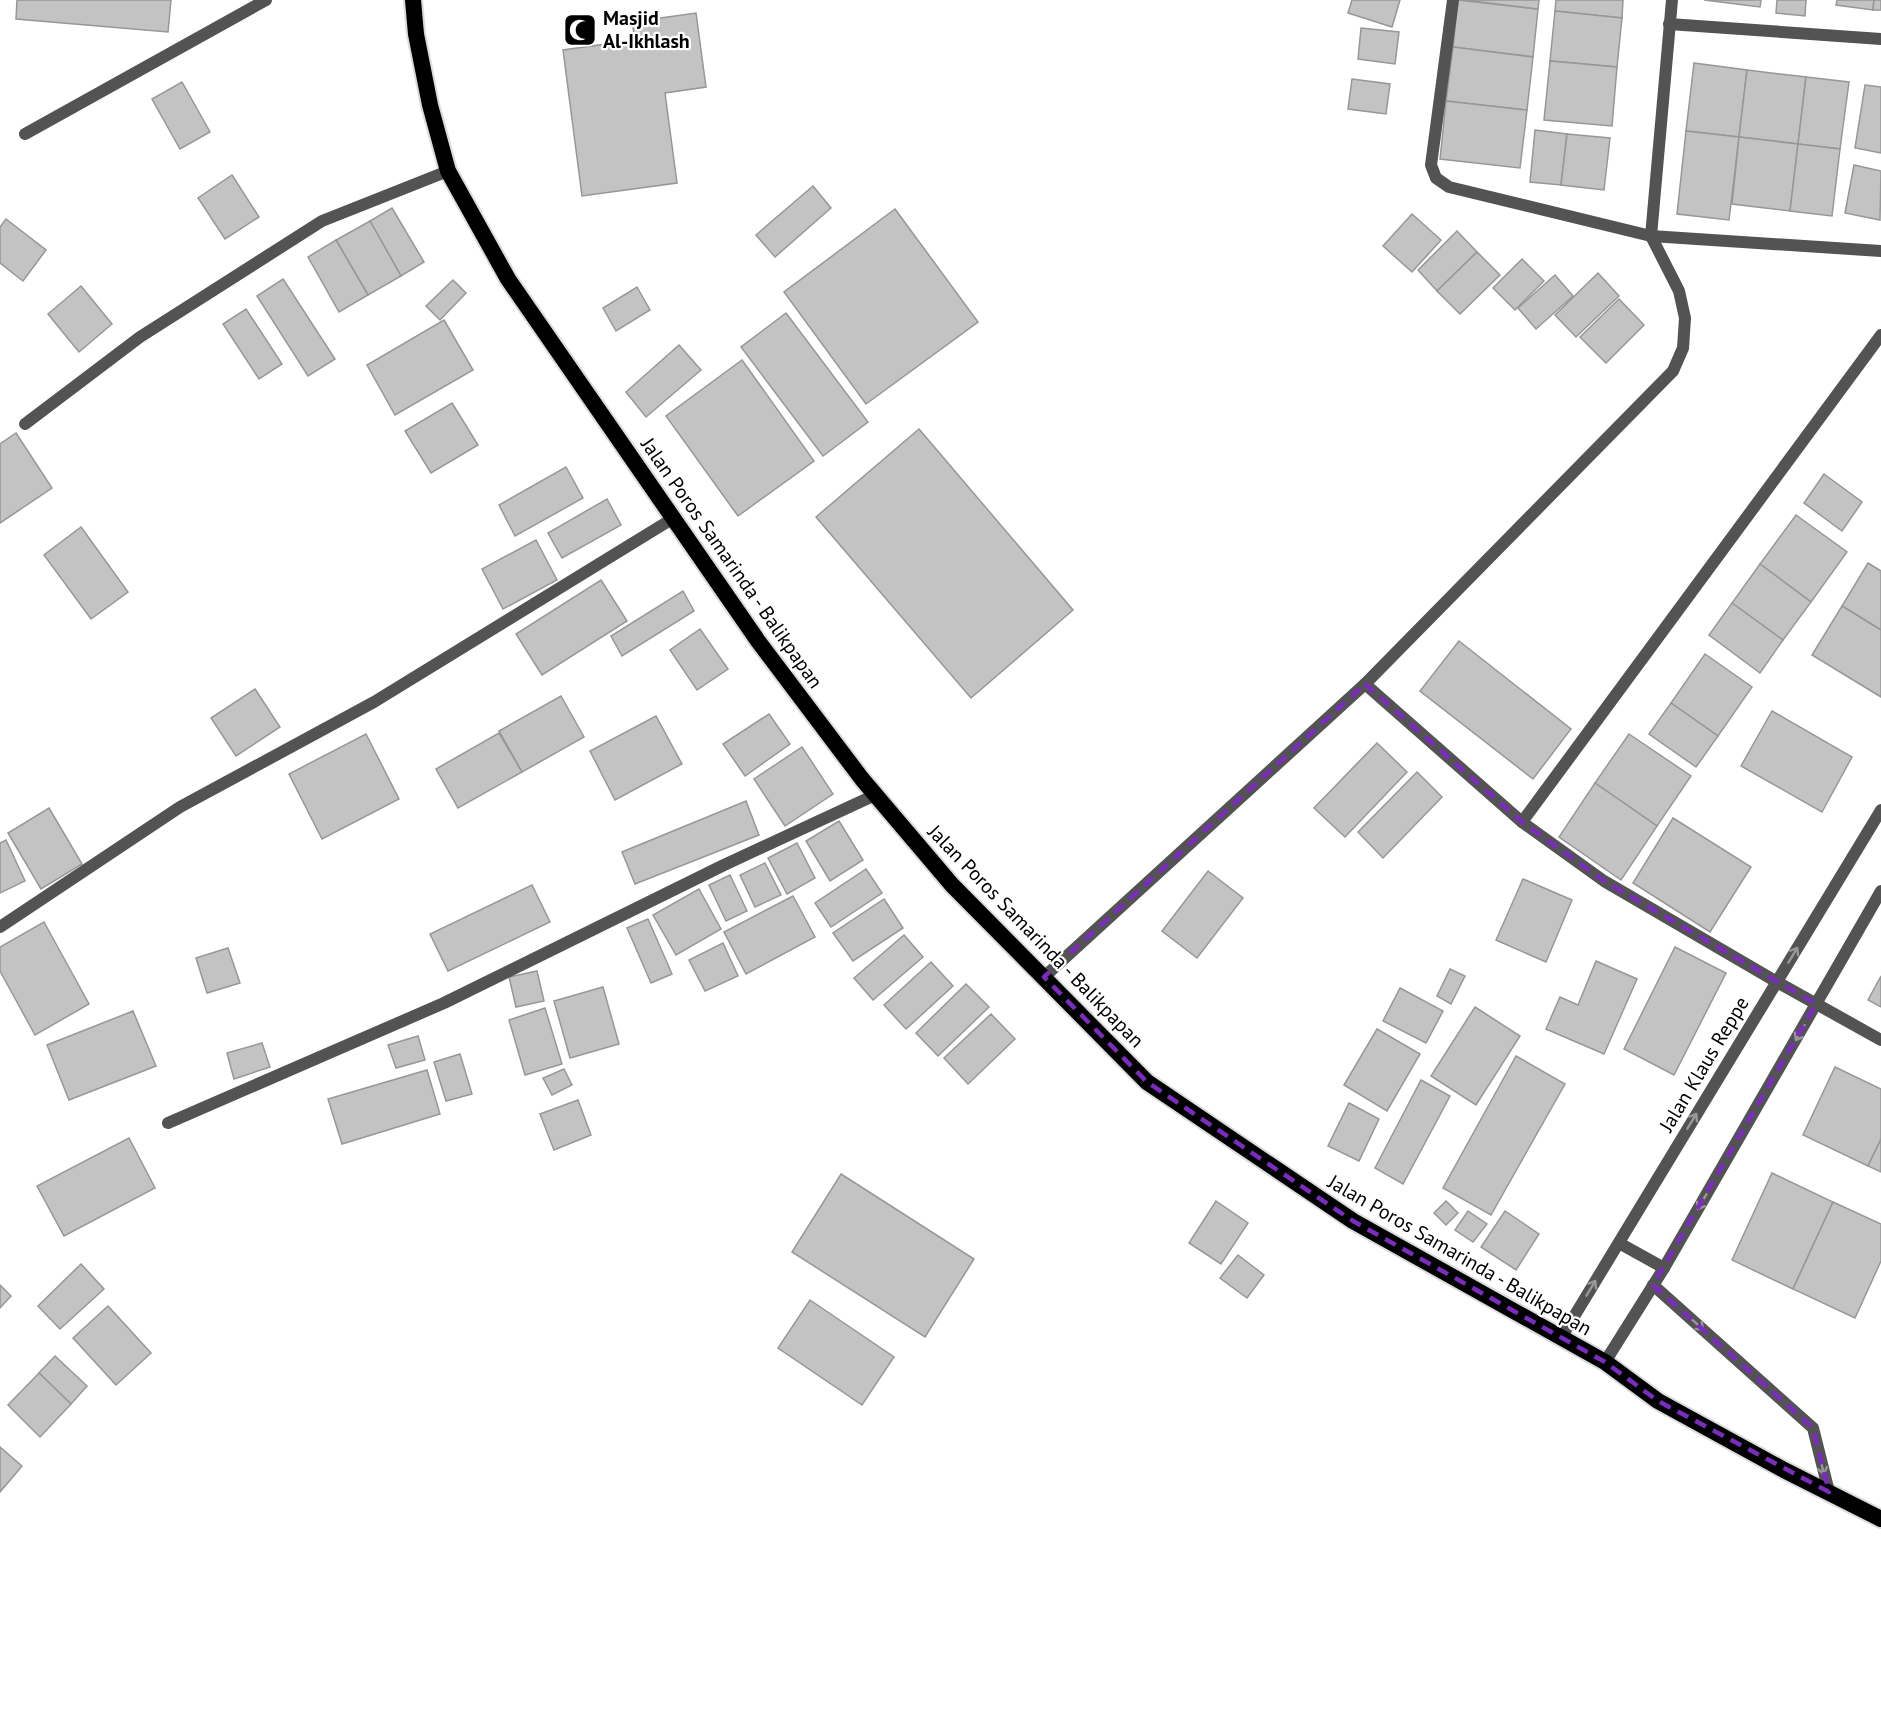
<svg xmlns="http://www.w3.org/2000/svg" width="1881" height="1730" font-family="'PT Sans',sans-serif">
	<rect width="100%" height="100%" fill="#fff"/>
	<!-- building -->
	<g fill="#c3c3c3" stroke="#979797" stroke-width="1.5">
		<polygon points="17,0 171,0 168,32 16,19"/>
		<polygon points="1352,0 1400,0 1392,27 1348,13"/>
		<polygon points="1458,0 1538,9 1533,57 1453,47"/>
		<polygon points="1464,0 1539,0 1538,9"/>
		<polygon points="1556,0 1623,0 1622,18 1555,11"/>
		<polygon points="1704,0 1761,0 1760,7"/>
		<polygon points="1777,0 1806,0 1805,16 1776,13"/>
		<polygon points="1837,0 1874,0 1873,10 1836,5"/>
		<polygon points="1874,0 1881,0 1881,10 1873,10"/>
		<polygon points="1555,11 1622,18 1617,67 1550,61"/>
		<polygon points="696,13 706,87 665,93 677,183 582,196 563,50 635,40 632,22"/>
		<polygon points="1361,28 1399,32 1395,64 1358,59"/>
		<polygon points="1453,47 1533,57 1527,110 1446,101"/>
		<polygon points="1550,61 1617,67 1612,126 1544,120"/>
		<polygon points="1694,63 1747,70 1739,137 1686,131"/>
		<polygon points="1747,70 1806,77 1798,144 1739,137"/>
		<polygon points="1806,77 1849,82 1840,149 1798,144"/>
		<polygon points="1352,79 1390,84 1386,114 1348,109"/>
		<polygon points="182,82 210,132 180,149 152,99"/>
		<polygon points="1865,85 1881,87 1881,153 1855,148"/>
		<polygon points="1446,101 1527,110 1520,168 1440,159"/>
		<polygon points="1535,130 1567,134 1561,185 1530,182"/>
		<polygon points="1686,131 1739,137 1729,220 1677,214"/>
		<polygon points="1567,134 1610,138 1604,190 1561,185"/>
		<polygon points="1739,137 1798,144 1790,211 1732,204"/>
		<polygon points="1798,144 1840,149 1832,216 1790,211"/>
		<polygon points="1854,165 1881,171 1880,220 1845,213"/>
		<polygon points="232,175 259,217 225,239 198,198"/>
		<polygon points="813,186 831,208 775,257 756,235"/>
		<polygon points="392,208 424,262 401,276 370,221"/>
		<polygon points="895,209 978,322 866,404 784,292"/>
		<polygon points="1412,214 1441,240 1412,272 1383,246"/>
		<polygon points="6,219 46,250 23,281 0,263 0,227"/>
		<polygon points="370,221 401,276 368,295 336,240"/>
		<polygon points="1457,231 1477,252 1437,291 1418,270"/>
		<polygon points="336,240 368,295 339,312 308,257"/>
		<polygon points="1477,252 1500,275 1460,314 1437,291"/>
		<polygon points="1522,259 1544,281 1515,310 1493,288"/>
		<polygon points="1598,273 1619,296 1576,337 1555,315"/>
		<polygon points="1555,275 1573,296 1536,329 1518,308"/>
		<polygon points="283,279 335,359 308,376 257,296"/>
		<polygon points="453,280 466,293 440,320 426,306"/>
		<polygon points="81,286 112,324 79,352 48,314"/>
		<polygon points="637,287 650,310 616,331 603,308"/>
		<polygon points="1619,299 1644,325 1606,363 1580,337"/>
		<polygon points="246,309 282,364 259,379 223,324"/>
		<polygon points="786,313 868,422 823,456 741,347"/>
		<polygon points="444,320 473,370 395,415 367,365"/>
		<polygon points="679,345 701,370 646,417 626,392"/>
		<polygon points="742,360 814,461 738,516 666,416"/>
		<polygon points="452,403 478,445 431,473 405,431"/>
		<polygon points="919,429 1073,610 971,698 816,517"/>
		<polygon points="16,433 52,488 0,523 0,444"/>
		<polygon points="566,467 583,498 515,536 499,505"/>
		<polygon points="1824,474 1862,502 1842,531 1804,503"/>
		<polygon points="607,499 621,525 562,558 548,533"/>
		<polygon points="1796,515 1847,552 1811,602 1760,564"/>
		<polygon points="81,527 128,592 91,619 44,555"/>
		<polygon points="536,540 557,580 503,609 482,569"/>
		<polygon points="1868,563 1881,571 1881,630 1842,606"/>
		<polygon points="1760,564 1811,602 1783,640 1732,603"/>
		<polygon points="601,580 627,621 542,675 516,634"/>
		<polygon points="683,591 694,611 622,656 611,636"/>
		<polygon points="1732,603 1783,640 1760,673 1709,635"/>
		<polygon points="1842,606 1881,630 1881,697 1812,655"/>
		<polygon points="700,629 728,669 697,690 670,650"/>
		<polygon points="1459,641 1571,729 1533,779 1420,691"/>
		<polygon points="1705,654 1752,687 1718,736 1671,703"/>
		<polygon points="255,689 280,727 236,756 211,718"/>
		<polygon points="561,696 584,737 522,772 499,731"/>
		<polygon points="1671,703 1718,736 1696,767 1649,734"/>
		<polygon points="1772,711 1852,757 1822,812 1741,766"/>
		<polygon points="769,714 790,744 745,776 723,744"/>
		<polygon points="656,716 682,764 615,800 590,751"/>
		<polygon points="499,733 522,772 458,808 436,769"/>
		<polygon points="366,734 399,799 322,839 289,774"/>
		<polygon points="1629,734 1691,776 1657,826 1595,783"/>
		<polygon points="1377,743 1407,772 1345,837 1314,808"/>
		<polygon points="802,747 833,794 785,826 754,779"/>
		<polygon points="1417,772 1442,797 1383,858 1358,832"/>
		<polygon points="1595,783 1657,826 1621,880 1559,837"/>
		<polygon points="746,801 759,835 635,884 622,852"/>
		<polygon points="49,808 82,864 41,889 8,833"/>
		<polygon points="1673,818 1751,867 1710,932 1633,883"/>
		<polygon points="839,821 863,860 830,881 806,841"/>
		<polygon points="6,840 25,881 0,893 0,843"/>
		<polygon points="797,843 815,878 787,894 768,858"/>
		<polygon points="765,863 781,895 755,907 740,875"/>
		<polygon points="866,869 882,893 831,927 815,903"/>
		<polygon points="1208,871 1243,898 1197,958 1162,931"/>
		<polygon points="730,875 747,911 726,921 709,885"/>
		<polygon points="1523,879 1572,900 1546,962 1496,940"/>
		<polygon points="532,885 550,922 448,971 430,934"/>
		<polygon points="699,889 721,929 676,955 653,915"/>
		<polygon points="793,896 815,937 746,974 724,932"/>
		<polygon points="884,899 903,928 853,961 833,933"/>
		<polygon points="648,919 672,974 651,983 627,928"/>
		<polygon points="44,922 89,1004 35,1035 0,971 0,947"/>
		<polygon points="904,935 923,957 873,1000 854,978"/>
		<polygon points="723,943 738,976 705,991 689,960"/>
		<polygon points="1675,947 1726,973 1674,1075 1624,1049"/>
		<polygon points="228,948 240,983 207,993 196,958"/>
		<polygon points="1596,961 1637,979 1604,1054 1546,1029 1560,997 1578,1005"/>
		<polygon points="931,962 953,986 906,1029 884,1005"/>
		<polygon points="1450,969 1465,976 1451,1004 1437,996"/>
		<polygon points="537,971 544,1001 516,1007 509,977"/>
		<polygon points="1881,976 1881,1007 1868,1000"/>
		<polygon points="966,984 989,1007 938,1056 916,1033"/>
		<polygon points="603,987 619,1044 570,1058 554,1001"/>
		<polygon points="1400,988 1443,1011 1426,1043 1383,1021"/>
		<polygon points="1475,1007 1520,1036 1476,1105 1431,1076"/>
		<polygon points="545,1008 562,1064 525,1075 509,1020"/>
		<polygon points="133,1011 156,1066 69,1100 47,1045"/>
		<polygon points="991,1014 1015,1039 968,1084 944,1058"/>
		<polygon points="1377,1029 1420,1054 1387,1111 1344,1085"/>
		<polygon points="418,1036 425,1060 396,1068 388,1045"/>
		<polygon points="262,1043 270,1067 234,1079 227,1053"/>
		<polygon points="460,1054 472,1094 446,1101 434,1062"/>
		<polygon points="1516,1056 1565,1084 1491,1215 1443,1188"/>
		<polygon points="1835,1067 1881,1089 1881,1139 1868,1166 1803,1135"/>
		<polygon points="564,1069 572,1085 552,1095 543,1078"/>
		<polygon points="427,1070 440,1114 342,1144 328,1099"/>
		<polygon points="1421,1080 1450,1096 1403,1184 1375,1168"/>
		<polygon points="578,1100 591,1135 554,1150 540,1114"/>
		<polygon points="1349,1103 1379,1119 1359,1161 1328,1146"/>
		<polygon points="129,1138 155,1188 64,1236 37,1186"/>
		<polygon points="1881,1139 1881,1172 1868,1166"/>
		<polygon points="1772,1173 1833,1202 1793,1289 1732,1260"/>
		<polygon points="841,1174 974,1259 925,1337 792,1252"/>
		<polygon points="1216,1201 1248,1223 1221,1264 1189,1243"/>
		<polygon points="1446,1201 1458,1213 1446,1225 1434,1213"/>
		<polygon points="1833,1202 1881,1224 1881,1261 1855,1318 1793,1289"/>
		<polygon points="1468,1211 1487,1224 1473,1242 1455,1230"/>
		<polygon points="1505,1211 1539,1234 1516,1270 1481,1247"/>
		<polygon points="1238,1255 1264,1275 1247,1298 1220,1278"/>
		<polygon points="81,1264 104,1289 60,1329 38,1306"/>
		<polygon points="0,1285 11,1296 0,1308"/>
		<polygon points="810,1300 894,1357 862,1405 778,1348"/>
		<polygon points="108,1306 151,1353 116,1385 73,1338"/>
		<polygon points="55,1356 87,1386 71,1404 39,1373"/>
		<polygon points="39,1373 71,1404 40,1437 8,1405"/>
		<polygon points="0,1447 22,1466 0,1492"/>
	</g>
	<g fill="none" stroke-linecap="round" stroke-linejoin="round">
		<!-- trunk casing -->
		<g stroke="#dbdbdb" stroke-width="20">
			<polyline id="trunk" points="413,0 416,34 430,105 448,171 508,279 758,641 862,779 952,885 1147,1082 1353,1221 1605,1362 1658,1401 1784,1470 1881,1519"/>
		</g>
		<!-- service -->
		<polyline stroke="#535353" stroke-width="12" points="25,134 266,0"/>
		<!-- minor -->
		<g stroke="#535353" stroke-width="12">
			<polyline points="1453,0 1431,165 1436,178 1449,187 1651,236 1881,251"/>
			<polyline points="1669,24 1881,39"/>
			<polyline points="25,424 140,337 322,221 448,171"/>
			<polyline points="1365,684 1522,822 1604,881 1777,982 1881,1040"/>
			<polyline points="1522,822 1881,335"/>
			<polyline points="0,927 180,807 374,702 672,519"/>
			<polyline points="1044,977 1365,684 1673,371 1683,348 1685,318 1679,291 1651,236 1672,0"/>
			<polyline points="168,1123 444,1003 724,865 875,795"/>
			<polyline points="1619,1243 1664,1268"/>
			<polyline points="1653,1285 1813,1428 1829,1492"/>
			<polyline points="1561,1338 1881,810"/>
			<polyline points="1605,1362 1664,1268 1881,891"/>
		</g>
		<!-- trunk -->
		<use href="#trunk" stroke="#000" stroke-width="16"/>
	</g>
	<!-- one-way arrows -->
	<defs><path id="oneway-shaft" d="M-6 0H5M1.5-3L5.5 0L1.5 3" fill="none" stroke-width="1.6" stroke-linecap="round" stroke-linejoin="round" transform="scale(1.5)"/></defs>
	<g stroke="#989898">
		<use href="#oneway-shaft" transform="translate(1793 955) rotate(-59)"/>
		<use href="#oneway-shaft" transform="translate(1800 1033) rotate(120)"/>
		<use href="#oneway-shaft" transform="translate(1692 1121) rotate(-59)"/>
		<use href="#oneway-shaft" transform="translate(1702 1202) rotate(120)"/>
		<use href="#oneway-shaft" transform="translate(1591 1288) rotate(-59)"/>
		<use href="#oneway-shaft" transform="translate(1697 1324) rotate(42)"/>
		<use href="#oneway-shaft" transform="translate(1822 1466) rotate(76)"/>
	</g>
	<!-- marked area -->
	<path fill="none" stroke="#7b2cbf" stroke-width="4.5" stroke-dasharray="12 8" stroke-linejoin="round" d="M1365,684L1522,822L1604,881L1816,1004L1653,1285L1813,1428L1829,1492L1658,1401L1605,1362L1353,1221L1147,1082L1044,977Z"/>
	<!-- icons -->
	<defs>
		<g id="mosque-square" transform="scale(1.725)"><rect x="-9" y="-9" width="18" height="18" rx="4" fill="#000" stroke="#fff"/><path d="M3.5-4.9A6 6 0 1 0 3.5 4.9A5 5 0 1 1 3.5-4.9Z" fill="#fff"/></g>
	</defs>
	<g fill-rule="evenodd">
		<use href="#mosque-square" x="580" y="30"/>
	</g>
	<g text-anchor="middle" stroke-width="4.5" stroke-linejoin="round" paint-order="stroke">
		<!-- poi labels -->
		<g font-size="20" font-weight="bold" fill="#000" stroke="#fff" text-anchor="start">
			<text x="603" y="25">Masjid<tspan x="603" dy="23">Al-Ikhlash</tspan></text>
		</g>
		<!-- street labels -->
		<g font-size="20" fill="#000" stroke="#fff">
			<text transform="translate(732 563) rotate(55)" y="7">Jalan Poros Samarinda - Balikpapan</text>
			<text transform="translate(1036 936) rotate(46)" y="7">Jalan Poros Samarinda - Balikpapan</text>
			<text transform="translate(1704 1064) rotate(-59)" y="7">Jalan Klaus Reppe</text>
			<text transform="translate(1460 1255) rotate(30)" y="7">Jalan Poros Samarinda - Balikpapan</text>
		</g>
	</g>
</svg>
